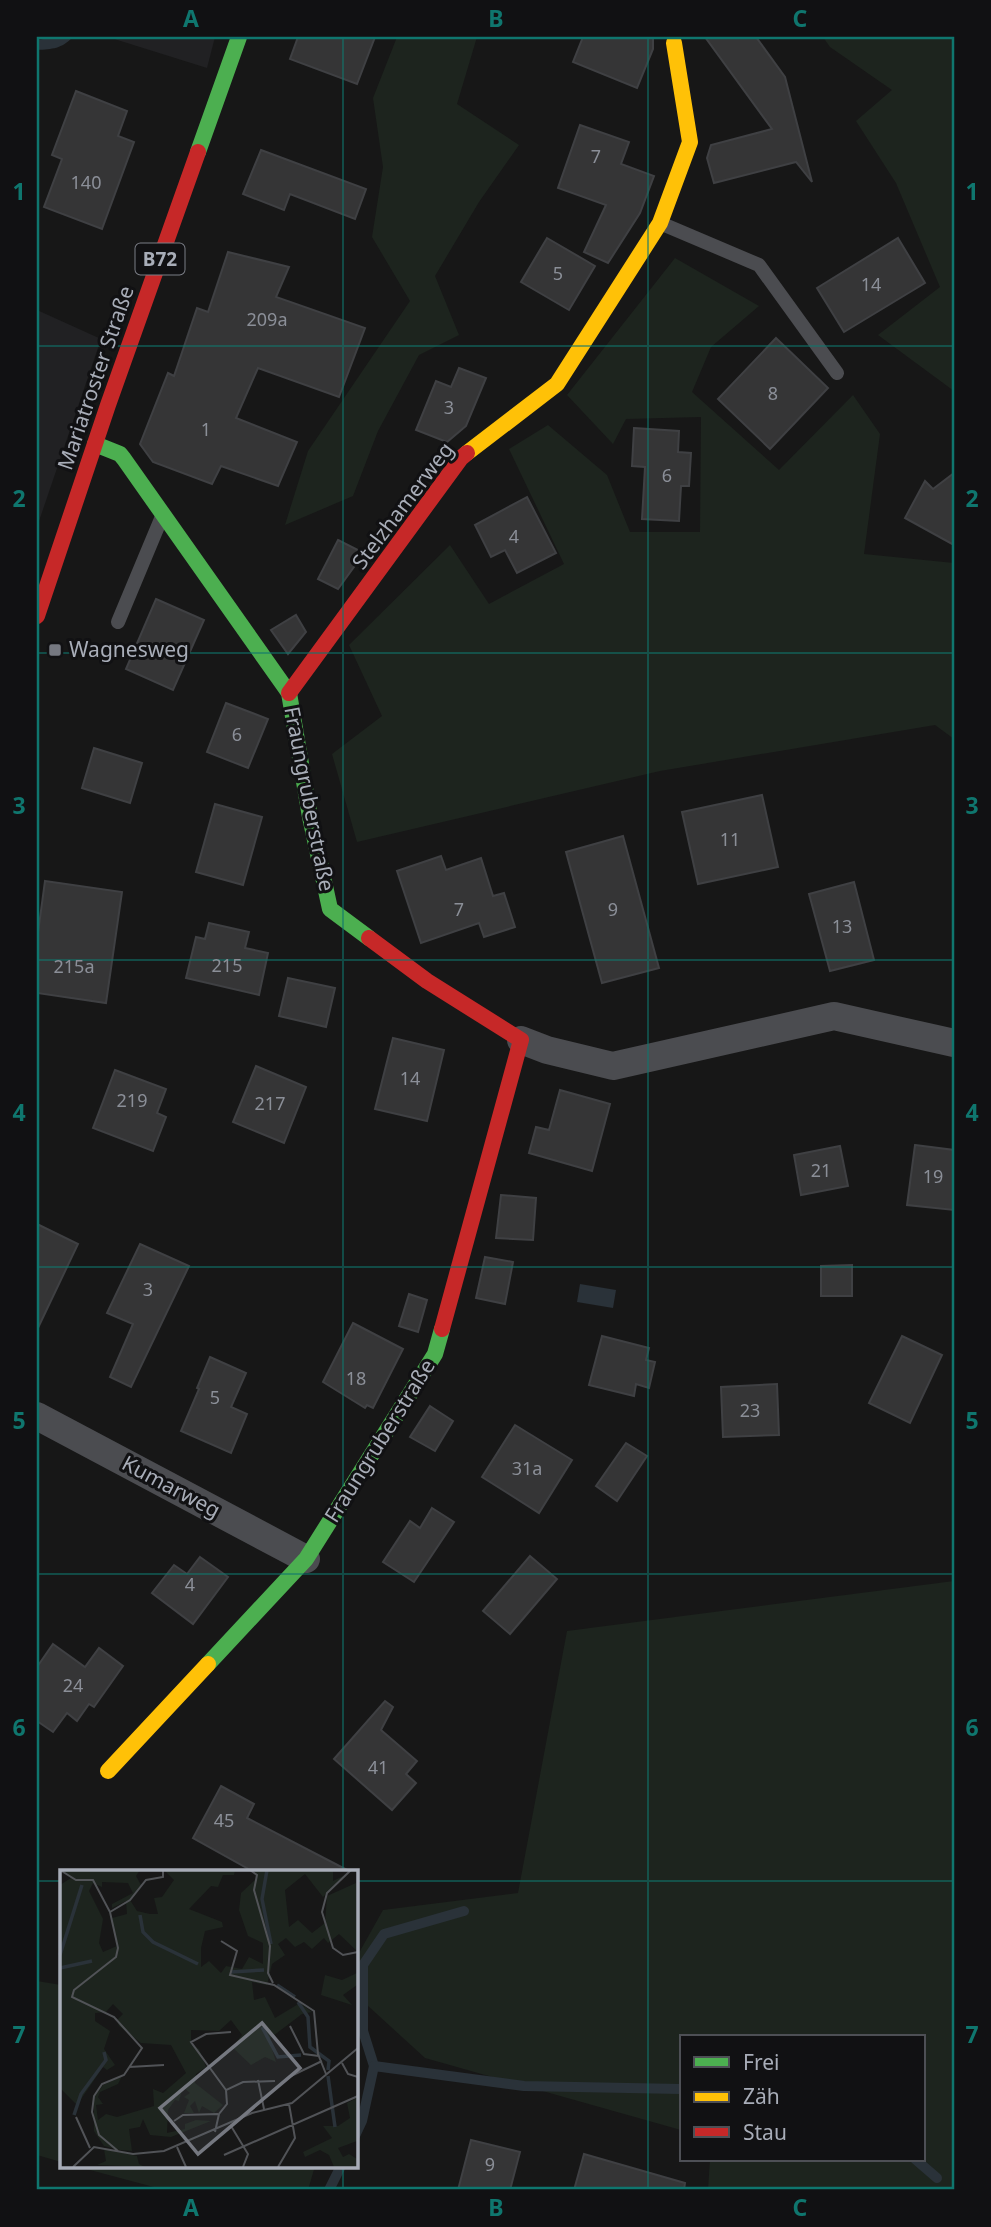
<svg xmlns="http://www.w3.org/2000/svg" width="991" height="2227" font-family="'Noto Sans',sans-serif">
	<rect width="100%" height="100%" fill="#171717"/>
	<!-- built -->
	<g fill="#212123">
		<polygon points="108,37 215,37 207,68"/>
		<polygon points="37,310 101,339 37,527"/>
	</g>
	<!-- green -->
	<g fill="#1d241e">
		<polygon points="397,37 477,37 457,104 519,145 479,202 435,276 459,335 419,355 378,431 353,496 285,525 308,451 410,301 372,237 383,167 373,98"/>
		<polygon points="823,37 954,37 954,391 878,335 940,287 896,183 856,121 892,90 830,47"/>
		<polygon points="675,258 759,306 711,347 692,392 779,470 853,395 880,434 864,554 954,563 954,739 935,725 660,771 357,842 332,754 382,716 349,645 450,545 489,604 564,564 509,449 548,425 607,475 630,532 700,532 701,417 626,419 613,444 567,395"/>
		<polygon points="954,1581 954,2190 708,2190 710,2159 923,2159 923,2036 681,2036 681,2130 425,2058 355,1994 355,1960 383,1910 518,1893 567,1631"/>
		<polygon points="37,1981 61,1985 61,2162 37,2155"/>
		<polygon points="75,2166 315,2166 308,2190 165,2190"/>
	</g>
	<!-- water -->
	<g fill="#2a3239">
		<path d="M56,37H73C61,49 53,49 37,50V40Z"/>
		<polygon points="580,1284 616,1290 613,1308 577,1302"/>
	</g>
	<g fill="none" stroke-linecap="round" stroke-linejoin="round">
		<!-- stream -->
		<g stroke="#2a3239" stroke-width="10">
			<polyline points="374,2066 363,2031 363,1965 384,1934 464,1911"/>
			<polyline points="355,2136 362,2121 374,2066 524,2086 681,2089"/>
			<polyline points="915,2159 937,2178"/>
			<polyline points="329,2190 341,2166"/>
		</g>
	</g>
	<!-- building -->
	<g fill="#353536" stroke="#3f4043" stroke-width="2">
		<polygon points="298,37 375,37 357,84 290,59"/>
		<polygon points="583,37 653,37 653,49 637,88 573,62"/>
		<polygon points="705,37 756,37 785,77 812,182 796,162 714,183 707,158 711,145 772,129"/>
		<polygon points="76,91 127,111 118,136 134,142 102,229 44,207 62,159 52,155"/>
		<polygon points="580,125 629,142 621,164 654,176 640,213 608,263 584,252 606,205 558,188"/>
		<polygon points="261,150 366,189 355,219 290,194 284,210 243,194"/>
		<polygon points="547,238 595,266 569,310 521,282"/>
		<polygon points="898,238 925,283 844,332 817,288"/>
		<polygon points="228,252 289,267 276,297 365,328 339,397 258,368 236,418 297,442 278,486 221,466 212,484 153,462 140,444 168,373 174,376 197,308 208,312"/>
		<polygon points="776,338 828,388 770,449 718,399"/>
		<polygon points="459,368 486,378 466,426 447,442 416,430 436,381 451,387"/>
		<polygon points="634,428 679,431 678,452 691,453 689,486 681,486 679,521 642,519 645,467 632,466"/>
		<polygon points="954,473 954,545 905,518 925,481 933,489"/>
		<polygon points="527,497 556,553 517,573 505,550 491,557 475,525"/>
		<polygon points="338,540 364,553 338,589 318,579"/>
		<polygon points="156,599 204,620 173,690 126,669"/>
		<polygon points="296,615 306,632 288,654 271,630"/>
		<polygon points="226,703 268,719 248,768 207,752"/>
		<polygon points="94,748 142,763 130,803 82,788"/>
		<polygon points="762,795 778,867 698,884 682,812"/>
		<polygon points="215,804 262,817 243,885 196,872"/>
		<polygon points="623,836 659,968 602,983 566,852"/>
		<polygon points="441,856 446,870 481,858 493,896 504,893 515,927 484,937 479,923 421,943 397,871"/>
		<polygon points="45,881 122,892 106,1003 37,993 37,940"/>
		<polygon points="854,882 874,960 830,971 809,894"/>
		<polygon points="209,923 249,932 245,948 268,953 259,995 186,978 196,937 205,939"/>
		<polygon points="288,978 335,988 326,1027 279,1016"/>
		<polygon points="393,1038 444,1050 427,1121 375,1109"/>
		<polygon points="256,1066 306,1087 284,1143 233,1122"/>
		<polygon points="115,1070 166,1089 157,1113 166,1117 153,1151 93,1128"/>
		<polygon points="560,1090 610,1104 592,1171 529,1153 536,1127 549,1130"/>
		<polygon points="915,1145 954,1150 954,1210 907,1205"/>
		<polygon points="840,1146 848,1186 801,1195 794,1155"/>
		<polygon points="501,1195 536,1198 533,1240 496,1238"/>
		<polygon points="37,1224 78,1244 37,1330"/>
		<polygon points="140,1244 189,1266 131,1387 110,1377 133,1324 107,1313"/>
		<polygon points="485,1257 513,1262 505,1304 476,1298"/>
		<polygon points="852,1265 852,1296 821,1296 821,1266"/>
		<polygon points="409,1294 427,1300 418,1332 399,1326"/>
		<polygon points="353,1323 403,1349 373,1408 367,1405 365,1408 323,1382"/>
		<polygon points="602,1336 649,1348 646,1360 655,1362 649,1388 636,1384 634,1396 589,1385"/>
		<polygon points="902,1336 942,1355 910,1423 869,1403"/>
		<polygon points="210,1357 246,1373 231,1407 247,1414 231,1453 181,1431 199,1389 197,1388"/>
		<polygon points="777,1384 779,1435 723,1437 721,1387"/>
		<polygon points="430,1406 453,1421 435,1451 410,1437"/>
		<polygon points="515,1425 572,1460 539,1513 482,1477"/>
		<polygon points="626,1443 647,1456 617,1501 596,1486"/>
		<polygon points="432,1508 454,1522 414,1582 383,1562 410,1521 420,1528"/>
		<polygon points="530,1556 557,1579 510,1634 483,1611"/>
		<polygon points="200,1557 228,1577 193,1624 152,1593 174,1565 187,1574"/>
		<polygon points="53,1644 85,1667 99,1648 123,1666 94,1707 89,1704 77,1721 67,1713 53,1732 37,1721 37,1667"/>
		<polygon points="385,1701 393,1707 381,1730 417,1761 406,1774 416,1783 392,1810 334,1759"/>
		<polygon points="221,1786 254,1804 247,1818 351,1872 254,1872 193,1838"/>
		<polygon points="471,2140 520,2152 510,2190 458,2190"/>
		<polygon points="584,2154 685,2183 684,2190 574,2190"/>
	</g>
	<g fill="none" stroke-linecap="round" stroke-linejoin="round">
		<!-- lane -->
		<g stroke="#4b4c50" stroke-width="14">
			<polyline points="660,223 759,265 837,373"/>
			<polyline points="118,622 161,519"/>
		</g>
		<!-- street -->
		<g stroke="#4b4c50" stroke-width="28">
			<polyline points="521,1040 547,1050 613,1066 834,1016 954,1043"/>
			<polyline points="37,1416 306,1559"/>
		</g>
		<!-- fast -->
		<g stroke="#4caf50" stroke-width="16">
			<polyline points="198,152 239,37"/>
			<polyline points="95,444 120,454 124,459 289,693 310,817 330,909 369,938"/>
			<polyline points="208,1664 306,1559 435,1354 442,1329"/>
		</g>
		<!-- slow -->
		<g stroke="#ffc107" stroke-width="16">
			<polyline points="467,453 557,384 660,223 690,142 674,43"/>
			<polyline points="108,1771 208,1664"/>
		</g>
		<!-- jam -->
		<g stroke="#c62828" stroke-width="16">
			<polyline points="37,616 108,405 198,152"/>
			<polyline points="289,693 461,458 467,453"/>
			<polyline points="369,938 427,981 521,1040 442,1329"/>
		</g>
	</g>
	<!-- grid -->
	<path fill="none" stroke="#0f766e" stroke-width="2" stroke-opacity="0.55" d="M343,37V1872M648,37V2190M37,346H954M37,653H954M37,960H954M37,1267H954M37,1574H954M37,1881H61M355,1881H954M343,2166V2190"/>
	<!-- markers -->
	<rect fill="#757880" stroke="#111113" stroke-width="2.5" x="48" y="643" width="14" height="14" rx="3.5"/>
	<g text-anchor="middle" stroke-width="6" stroke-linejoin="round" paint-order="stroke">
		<!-- number labels -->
		<g font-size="18" fill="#8b8f98">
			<text x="596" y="163">7</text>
			<text x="86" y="189">140</text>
			<text x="558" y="280">5</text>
			<text x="871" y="291">14</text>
			<text x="267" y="326">209a</text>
			<text x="773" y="400">8</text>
			<text x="449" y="414">3</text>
			<text x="206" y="436">1</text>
			<text x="667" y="482">6</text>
			<text x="514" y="543">4</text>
			<text x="237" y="741">6</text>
			<text x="730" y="846">11</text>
			<text x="459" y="916">7</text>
			<text x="613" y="916">9</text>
			<text x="842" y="933">13</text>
			<text x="227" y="972">215</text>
			<text x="74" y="973">215a</text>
			<text x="410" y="1085">14</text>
			<text x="132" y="1107">219</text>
			<text x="270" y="1110">217</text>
			<text x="821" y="1177">21</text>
			<text x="933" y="1183">19</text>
			<text x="148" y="1296">3</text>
			<text x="356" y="1385">18</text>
			<text x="215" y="1404">5</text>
			<text x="750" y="1417">23</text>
			<text x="527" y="1475">31a</text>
			<text x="190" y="1591">4</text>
			<text x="73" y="1692">24</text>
			<text x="378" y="1774">41</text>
			<text x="224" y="1827">45</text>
			<text x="490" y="2171">9</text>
		</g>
		<!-- shield labels -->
		<rect fill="#111113" stroke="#7b7e86" stroke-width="2" x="135.5" y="243.5" width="49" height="31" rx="5"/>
		<g font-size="19" font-weight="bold" fill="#a8adb8">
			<text x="160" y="266">B72</text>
		</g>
		<!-- street labels -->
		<g font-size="21" fill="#a8adb8" stroke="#111113">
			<text transform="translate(96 378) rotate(-71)" y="7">Mariatroster Straße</text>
			<text transform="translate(403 506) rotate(-53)" y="7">Stelzhamerweg</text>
			<text transform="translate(309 799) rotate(79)" y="7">Fraungruberstraße</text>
			<text transform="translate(380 1441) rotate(-58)" y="7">Fraungruberstraße</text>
			<text transform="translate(171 1487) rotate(28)" y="7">Kumarweg</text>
		</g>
		<!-- poi labels -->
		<g font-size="21" fill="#a8adb8" stroke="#111113" text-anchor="start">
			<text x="69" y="657">Wagnesweg</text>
		</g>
	</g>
	<!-- overview -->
	<g transform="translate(60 1870)">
		<rect width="298" height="298" fill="#171717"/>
		<path d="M1,0H80L76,6L81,15L70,30L77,41L90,44H98L94,28L102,27L114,10L104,0H175L174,5H163L158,17L151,16L129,39L162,52L163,57L145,61L141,78V97L149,91L161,103L166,96L182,99L189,87L203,94V73L188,66L179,40L181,23L196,9L195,0H273V11L285,5L263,27L245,4L225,20L229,57L238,50L252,63L265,53L267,26L296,13L297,81L279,64L268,73L264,68L252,79L244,72L235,77L226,68L218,74L225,85L212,94L207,115L192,112L194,130L205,127L215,148L240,133L252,142L242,144L209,169L216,192L205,187L191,195L172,177L182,165L171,150L159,161L131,160V174L139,179L146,197L136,204L135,213L163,235L154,243L142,236L139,243L135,231L130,236L134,243H124L129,230L124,227L130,223L123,217L119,231L115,230L108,240L107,263L125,259V254L136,250L151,251L111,267L90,265L83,249L80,257L69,259L72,281L60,280L44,276L34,261V227L43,215L62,206L58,214L40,222L38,227L43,234L36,235L38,250L46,244L57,247L94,236L93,219L103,223L126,203L111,175L81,173L59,156L57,150L63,144L53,134L46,142L35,143V151L50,161L44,179L55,195L47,200L43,197L17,235L0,218V15L11,8ZM42,12L68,13L73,23L52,34V38L66,31L67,44L52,48L57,76L43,82L39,73L43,49L29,21L33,13L42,17ZM297,103V115L283,125L292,135L261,125L265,105L282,110ZM297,228V271L278,278L283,287L289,284L297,289V297H274L269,285L260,280L245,287L243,282L272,268L263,256H278L290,248L287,233ZM44,279L77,286L79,294L85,297L37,295L46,291Z" fill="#1d241e" fill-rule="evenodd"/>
		<path fill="none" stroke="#2a3239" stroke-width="3.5" d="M207,0L202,29L211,74M80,45L83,62L93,72L138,94M0,85L22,15M0,98L32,91M171,102L204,100M217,115L235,127M238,132L248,147L250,177L269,191L268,200M202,157L218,187L241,185M268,206L275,257M14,245L21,224L46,190L44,182"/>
		<path fill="none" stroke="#515357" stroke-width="2" d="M0,0L16,10H33L50,42L58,78L56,87L14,120L12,127L54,147L82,178L64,205L42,214L34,226L32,242L39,265L58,281M190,0L197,5L194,20L210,76L208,103L213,113M291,0L267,23L262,42L273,78L283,85L298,82M50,42L70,30L86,10L103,7V0M161,71L177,81L170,105L214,115L254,141L258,184L266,204M230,156L244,184L259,186M282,193L288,204L298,207M69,197L104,195M229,207L262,191M198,210L204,239M166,220L131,172L146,164L171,162M16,247L30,278M114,251L123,245L158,244M171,256L188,284L183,297M155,262L159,244L167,234L166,220L183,212L215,211M117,277L126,297M164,285L298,226M13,297L34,277L73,284L104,281L192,243L232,233L298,178M218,297L235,268L229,234"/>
		<path fill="#757880" fill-opacity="0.15" stroke="#757880" stroke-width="3.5" d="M202,153L240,198L138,284L100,238Z"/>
		<rect width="298" height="298" fill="none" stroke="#a8adb8" stroke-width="3.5"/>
	</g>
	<!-- border -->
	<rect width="991" height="2227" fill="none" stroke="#111113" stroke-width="77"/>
	<!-- legend -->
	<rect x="680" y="2035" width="245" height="126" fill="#111113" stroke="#4d4f55" stroke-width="2"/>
	<rect x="694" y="2057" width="35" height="10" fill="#4caf50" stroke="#4d4f55" stroke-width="2"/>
	<text x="743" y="2070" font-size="21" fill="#a8adb8">Frei</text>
	<rect x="694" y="2092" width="35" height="10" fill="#ffc107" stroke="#4d4f55" stroke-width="2"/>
	<text x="743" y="2104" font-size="21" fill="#a8adb8">Zäh</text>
	<rect x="694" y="2127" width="35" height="10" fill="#c62828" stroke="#4d4f55" stroke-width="2"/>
	<text x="743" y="2140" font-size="21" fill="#a8adb8">Stau</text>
	<rect x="38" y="38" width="915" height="2150" fill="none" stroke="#0f766e" stroke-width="2.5"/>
	<g font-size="23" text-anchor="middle" font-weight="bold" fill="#0f766e">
		<text x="191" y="27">A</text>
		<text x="496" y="27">B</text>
		<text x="800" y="27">C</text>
		<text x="19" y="200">1</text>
		<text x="972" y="200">1</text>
		<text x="19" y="507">2</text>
		<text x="972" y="507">2</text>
		<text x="19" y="814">3</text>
		<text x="972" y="814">3</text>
		<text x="19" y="1121">4</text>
		<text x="972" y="1121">4</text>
		<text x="19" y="1429">5</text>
		<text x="972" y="1429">5</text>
		<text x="19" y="1736">6</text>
		<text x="972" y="1736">6</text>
		<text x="19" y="2043">7</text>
		<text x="972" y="2043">7</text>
		<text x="191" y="2216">A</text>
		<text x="496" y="2216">B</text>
		<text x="800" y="2216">C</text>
	</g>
</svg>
